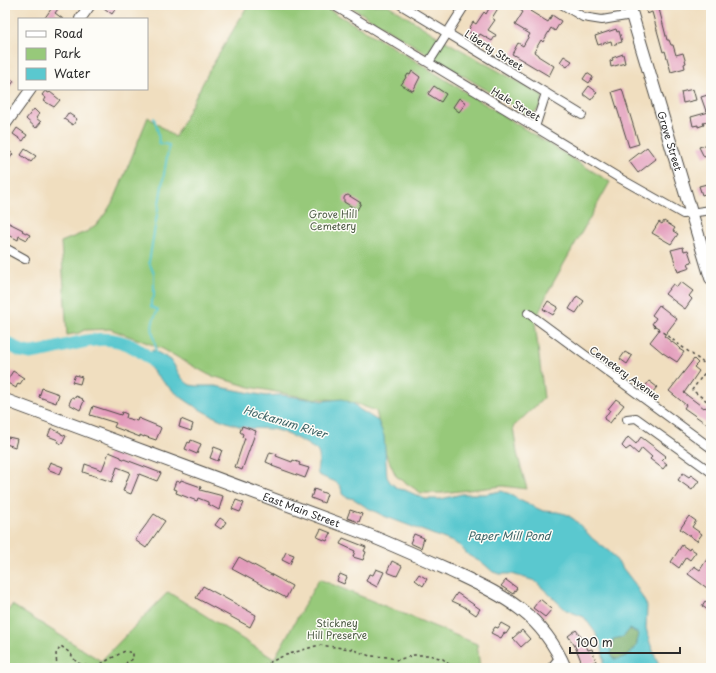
<svg xmlns="http://www.w3.org/2000/svg" width="716" height="673" font-family="'Playpen Sans',sans-serif">
	<rect width="100%" height="100%" fill="#fdfcf7"/>
	<filter id="ink" filterUnits="userSpaceOnUse"><feTurbulence type="fractalNoise" baseFrequency=".025" numOctaves="2"/><feDisplacementMap in="SourceGraphic" scale="8" xChannelSelector="R" yChannelSelector="G"/><feConvolveMatrix kernelMatrix="1 2 1 2 8 2 1 2 1" color-interpolation-filters="sRGB"/></filter>
	<filter id="wash" filterUnits="userSpaceOnUse"><feTurbulence type="fractalNoise" baseFrequency=".012" numOctaves="4" result="noise"/><feDisplacementMap in="SourceGraphic" scale="16" xChannelSelector="R" yChannelSelector="G"/><feGaussianBlur stdDeviation="0.9" result="paint"/><feColorMatrix in="noise" values="0 0 0 0 0 0 0 0 0 0 0 0 0 0 0 0 0 1.4 0 .05"/><feComposite in="paint" operator="in"/></filter>
	<g filter="url(#wash)">
		<rect width="100%" height="100%" fill="#f0debf"/>
		<!-- green -->
		<g fill="#97c97a" stroke="#617a52">
			<polygon points="248,5 321,5 396,49 610,182 548,292 535,322 544,398 513,427 517,453 527,489 503,486 442,493 421,493 396,476 386,454 376,411 357,404 342,400 308,398 250,387 209,375 161,348 110,329 84,330 79,333 67,335 61,242 88,231 99,222 107,211 115,198 148,117 175,137 209,71"/>
			<polygon points="348,5 388,5 440,38 543,96 540,108 529,116"/>
			<polygon points="319,579 477,644 480,668 5,668 5,615 12,605 101,661 168,592 274,659"/>
		</g>
		<!-- forest -->
		<path fill="#79ad6a" stroke="#526c4a" d="M629,629H632L639,634L636,647C632,653 622,660 614,659L611,655L613,639C620,637 624,638 629,629Z"/>
		<!-- water -->
		<path fill="#5ac8cf" stroke="#427a7d" fill-rule="evenodd" d="M153,350L171,360L181,377L187,383L190,385L197,386H215L266,396L281,395L308,399L310,398L322,401L342,399L354,404L359,409L378,421L384,436L387,477L390,482L398,489L405,490L425,499H441L462,494H486L501,491L510,494L519,500L543,511L557,512L566,514L575,520L593,539L611,553L635,584L647,606L646,628L650,643L660,668H602L604,660L601,644L595,632L584,617L566,610L535,581L512,574H500L493,572L484,564L468,555L460,546L453,542L384,516L366,507L354,499L346,497L342,494C342,479 327,481 318,474C315,465 324,456 315,449C312,447 309,446 307,444C296,438 283,431 271,429C262,428 255,429 247,428C211,420 176,398 152,370C147,364 145,355 153,350ZM630,629L639,634L636,647C632,653 622,660 614,659L611,655L613,639L623,637Z"/>
		<g fill="none" stroke-linecap="round" stroke-linejoin="round">
			<!-- stream -->
			<path stroke="#5ac8cf" stroke-width="2" d="M154,118L158,132L159,143L169,145L149,262L154,274V297L151,301V307L158,310C147,329 155,333 156,352"/>
			<!-- river -->
			<path stroke="#5ac8cf" stroke-width="13" d="M5,342L21,351L30,353C65,350 100,328 133,347C143,352 152,360 160,368"/>
		</g>
		<g id="blocks">
			<!-- building -->
			<g fill="#e39cbb">
				<polygon points="54,5 61,5 55,13 63,19 44,19"/>
				<polygon points="107,5 118,5 112,14 104,8"/>
				<polygon points="491,5 500,5 492,18 495,20 488,30 496,35 492,41 480,34 478,37 468,31 473,22 476,24 484,12 486,14"/>
				<polygon points="523,5 534,5 530,11 548,22 552,15 561,21 555,31 551,28 543,42 541,40 534,52 538,55 538,56 554,66 549,76 512,54 518,43 523,46 530,34 515,25 523,12 520,10"/>
				<polygon points="644,5 658,5 667,40 669,40 671,45 673,45 676,55 683,53 686,63 684,64 685,68 671,72 665,51 663,52 652,12 647,14"/>
				<polygon points="616,29 617,32 619,31 622,42 612,45 611,41 598,45 595,36"/>
				<polygon points="623,54 625,63 611,67 610,61 613,60 612,58"/>
				<polygon points="564,56 572,61 567,67 560,62"/>
				<polygon points="412,71 420,77 413,91 401,85 408,74 410,75"/>
				<polygon points="587,73 593,77 589,83 583,79"/>
				<polygon points="5,75 14,81 5,94"/>
				<polygon points="434,86 446,94 441,102 428,94"/>
				<polygon points="589,86 597,92 591,100 583,94"/>
				<polygon points="622,89 639,144 629,147 612,92"/>
				<polygon points="693,89 696,100 683,103 681,92"/>
				<polygon points="45,91 49,93 50,92 60,100 54,107 44,101 46,98 42,95"/>
				<polygon points="711,94 711,109 706,111 701,97"/>
				<polygon points="459,98 466,103 459,112 453,107"/>
				<polygon points="34,109 39,114 36,118 41,122 36,128 26,119"/>
				<polygon points="709,112 711,121 703,123 704,125 698,127 698,125 693,126 691,117"/>
				<polygon points="68,113 77,119 73,125 64,119"/>
				<polygon points="17,128 27,135 23,141 13,134"/>
				<polygon points="711,143 711,154 704,157 699,147"/>
				<polygon points="647,147 656,159 638,173 629,161"/>
				<polygon points="25,149 36,156 31,162 21,155"/>
				<polygon points="8,150 13,154 5,165 5,155"/>
				<polygon points="711,183 711,192 702,195 699,186"/>
				<polygon points="348,195 361,203 357,210 344,202 344,198 345,196"/>
				<polygon points="5,221 23,230 22,231 30,235 27,240 19,236 18,240 5,233"/>
				<polygon points="664,221 675,228 673,231 678,234 671,244 652,233 659,222 662,224"/>
				<polygon points="683,247 684,251 688,250 692,262 688,263 690,268 678,272 671,250"/>
				<polygon points="681,282 693,291 689,296 692,299 685,309 665,294 673,284 677,287"/>
				<polygon points="577,296 584,301 576,313 569,309"/>
				<polygon points="548,301 558,307 553,315 543,309"/>
				<polygon points="659,305 677,319 664,336 680,348 679,349 684,352 677,362 663,353 650,342 660,329 652,324 656,318 652,315"/>
				<polygon points="625,352 632,356 627,364 620,359"/>
				<polygon points="694,359 698,363 694,367 699,371 684,393 704,408 705,407 711,411 711,427 684,408 686,405 669,391"/>
				<polygon points="13,371 24,378 20,384 18,383 16,388 6,382"/>
				<polygon points="75,375 82,377 80,384 72,382"/>
				<polygon points="649,381 657,387 652,393 645,387"/>
				<polygon points="42,388 59,394 56,403 39,397"/>
				<polygon points="76,396 83,399 82,400 84,401 80,410 69,404 72,397 75,398"/>
				<polygon points="616,399 624,405 610,423 604,419 610,410 608,409"/>
				<polygon points="93,406 121,415 122,412 127,414 126,418 137,421 138,418 160,427 161,428 156,440 144,436 144,437 140,435 140,437 114,427 116,423 90,415"/>
				<polygon points="181,419 193,424 191,431 179,427"/>
				<polygon points="242,426 256,431 242,470 235,467 245,438 242,437 243,434 240,432"/>
				<polygon points="51,428 61,433 61,434 66,436 62,444 57,442 58,440 48,436"/>
				<polygon points="8,437 17,439 15,447 6,444"/>
				<polygon points="628,437 636,444 641,437 666,456 662,460 667,464 663,469 650,459 652,457 642,448 638,454 630,447 626,450 622,446"/>
				<polygon points="191,440 201,444 197,454 185,449 188,442 190,443"/>
				<polygon points="214,447 222,450 218,461 210,458"/>
				<polygon points="109,452 121,457 121,458 161,473 157,481 139,474 131,494 123,491 130,472 117,467 112,482 83,472 85,464 102,470"/>
				<polygon points="270,452 277,454 276,456 292,462 293,460 300,463 299,465 309,468 305,478 272,466 273,465 266,462"/>
				<polygon points="50,462 63,467 60,474 47,469"/>
				<polygon points="683,473 689,477 691,475 699,481 692,490 678,480"/>
				<polygon points="181,480 201,487 200,490 223,496 219,510 208,504 208,502 198,498 197,501 176,493 177,490 173,489 176,481 180,482"/>
				<polygon points="314,489 327,494 324,503 311,498"/>
				<polygon points="236,500 244,503 240,512 232,509"/>
				<polygon points="350,510 362,514 359,522 347,518"/>
				<polygon points="154,514 165,521 146,548 135,540"/>
				<polygon points="689,516 696,521 692,527 702,534 697,541 680,529"/>
				<polygon points="220,518 226,522 221,529 215,525"/>
				<polygon points="321,529 331,533 327,541 317,537"/>
				<polygon points="414,534 424,538 421,548 410,543"/>
				<polygon points="343,538 366,547 364,551 366,552 363,560 353,557 355,551 340,544"/>
				<polygon points="682,545 689,550 690,548 696,552 690,560 686,557 679,568 671,562"/>
				<polygon points="286,552 294,555 290,564 282,560"/>
				<polygon points="239,557 292,586 286,598 232,569"/>
				<polygon points="707,559 711,561 711,583 707,588 688,574 694,566 700,570"/>
				<polygon points="392,561 402,566 397,576 387,572"/>
				<polygon points="376,569 384,572 377,587 366,581 369,574 373,575"/>
				<polygon points="340,574 347,577 344,584 337,581"/>
				<polygon points="419,574 427,579 423,586 415,580"/>
				<polygon points="506,580 517,588 513,594 501,586"/>
				<polygon points="203,586 256,615 250,627 196,598"/>
				<polygon points="457,593 480,609 476,615 463,606 452,601"/>
				<polygon points="540,599 552,609 545,617 533,608"/>
				<polygon points="705,601 711,605 711,612 702,606"/>
				<polygon points="501,623 510,628 506,634 504,633 501,638 491,633 495,627 498,628"/>
				<polygon points="522,630 530,639 521,647 513,638"/>
				<polygon points="576,630 584,641 588,650 592,649 596,661 583,666 575,646 568,636"/>
			</g>
		</g>
	</g>
	<g filter="url(#ink)">
		<use href="#blocks" fill-opacity="0" stroke="#494641" stroke-width="1"/>
		<g fill="none" stroke-linecap="round" stroke-linejoin="round">
			<!-- minor casing -->
			<g stroke="#494641" stroke-width="10">
				<g id="minor">
					<polyline points="333,5 621,179 683,214 711,210"/>
					<polyline points="401,5 546,93 535,127"/>
					<polyline points="563,5 583,17 602,20 632,15"/>
					<polyline points="429,62 465,5"/>
					<polyline points="546,93 582,115"/>
					<polyline points="5,248 25,259"/>
					<polyline points="528,313 711,448"/>
					<polyline points="627,419 636,418 711,472"/>
					<polyline points="551,668 560,657"/>
				</g>
			</g>
			<!-- tertiary casing -->
			<g stroke="#494641" stroke-width="12">
				<g id="tertiary">
					<polyline points="80,19 90,5"/>
					<polyline points="5,125 31,89"/>
				</g>
			</g>
			<!-- secondary casing -->
			<g stroke="#494641" stroke-width="14">
				<g id="secondary">
					<path id="s1" d="M629,5L711,278"/>
					<path id="s2" d="M5,400L356,530C387,542 418,556 449,570C501,595 541,611 565,668"/>
				</g>
			</g>
			<!-- path -->
			<g stroke="#494641" stroke-width="1.5" stroke-dasharray="3 3" stroke-linecap="butt">
				<polyline points="653,325 709,367 692,390 711,404"/>
				<polyline points="57,668 56,654 61,646 70,653 77,663 88,666 97,666 125,651 133,653 133,659 127,662 124,668"/>
				<polyline points="258,668 283,656 319,645 351,649 370,656 388,657 397,660 414,655 429,655 443,659 453,668"/>
			</g>
			<!-- minor -->
			<use href="#minor" stroke="#fff" stroke-width="8"/>
			<!-- tertiary -->
			<use href="#tertiary" stroke="#fff" stroke-width="10"/>
			<!-- secondary -->
			<use href="#secondary" stroke="#fff" stroke-width="12"/>
		</g>
	</g>
	<g text-anchor="middle" stroke-width="3" stroke-linejoin="round" paint-order="stroke">
		<!-- street labels -->
		<g font-size="10" fill="#2b2b2b" stroke="#fdfcf7">
			<text transform="translate(494 50) rotate(32)" y="4">Liberty Street</text>
			<text transform="translate(516 104) rotate(31)" y="4">Hale Street</text>
			<text dy="4" stroke="none"><textPath href="#s1" startOffset="142">Grove Street</textPath></text>
			<text transform="translate(625 373) rotate(36)" y="4">Cemetery Avenue</text>
			<text dy="4" stroke="none"><textPath href="#s2" startOffset="316">East Main Street</textPath></text>
		</g>
		<!-- park labels -->
		<g font-size="10" fill="#4b5a43" stroke="#fdfcf7">
			<text x="333" y="218">Grove Hill<tspan x="333" dy="12">Cemetery</tspan></text>
			<text x="337" y="627">Stickney<tspan x="337" dy="12">Hill Preserve</tspan></text>
		</g>
		<!-- water labels -->
		<g font-size="11" font-style="italic" fill="#3b6264" stroke="#fdfcf7">
			<text transform="translate(285 422) rotate(17)" y="4">Hockanum River</text>
			<text x="509" y="540">Paper Mill Pond</text>
		</g>
	</g>
	<!-- margin -->
	<rect width="716" height="673" fill="none" stroke="#fdfcf7" stroke-width="20"/>
	<!-- legend -->
	<rect x="18" y="18" width="130" height="72" fill="#fdfcf7" stroke="#a9a8a5"/>
	<rect x="26" y="31" width="20" height="6" fill="#ffffff" stroke="#a9a8a5"/>
	<text x="54" y="38" font-size="12" fill="#2b2b2b">Road</text>
	<rect x="26" y="48" width="20" height="12" fill="#97c97a" stroke="#a9a8a5"/>
	<text x="54" y="58" font-size="12" fill="#2b2b2b">Park</text>
	<rect x="26" y="68" width="20" height="12" fill="#5ac8cf" stroke="#a9a8a5"/>
	<text x="54" y="78" font-size="12" fill="#2b2b2b">Water</text>
	<!-- scale -->
	<path d="M570 647v6h110v-6" fill="none" stroke="#2b2b2b" stroke-width="2"/>
	<text x="576" y="647" font-size="12" fill="#2b2b2b" stroke="#fdfcf7" stroke-width="3" paint-order="stroke">100 m</text>
</svg>
